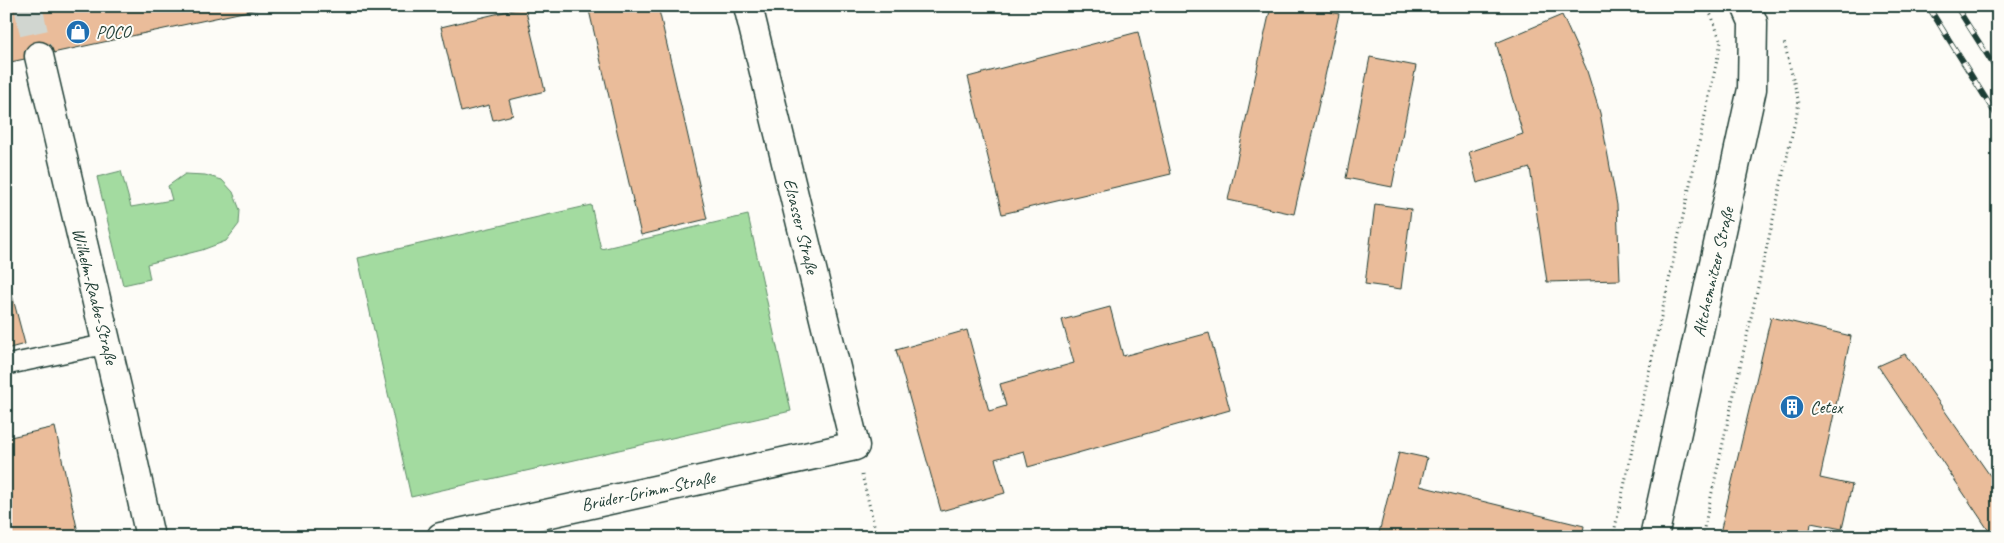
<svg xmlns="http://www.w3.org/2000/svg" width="2004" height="543" font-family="Caveat,sans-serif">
	<rect width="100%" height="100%" fill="#fdfcf7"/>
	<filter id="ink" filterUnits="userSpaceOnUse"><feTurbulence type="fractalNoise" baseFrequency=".02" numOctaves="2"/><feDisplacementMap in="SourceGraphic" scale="10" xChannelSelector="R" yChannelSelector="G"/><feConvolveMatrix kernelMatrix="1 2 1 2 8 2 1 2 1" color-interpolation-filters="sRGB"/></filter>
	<g filter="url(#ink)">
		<!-- green -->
		<g fill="#a3dba0" stroke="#618c6a">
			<polygon points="121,171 131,207 172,200 168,186 185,174 205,175 222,180 233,192 240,210 239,224 226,241 202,250 147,264 150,279 123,285 97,177"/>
			<polygon points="591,205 601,249 748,215 791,411 411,497 358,258"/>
		</g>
		<!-- building -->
		<g fill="#eabc9a" stroke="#1f3d34">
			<polygon points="6,6 271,6 6,63"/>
			<polygon points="588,6 658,6 707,219 641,235"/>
			<polygon points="1271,6 1308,6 1339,14 1294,214 1228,200"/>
			<polygon points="525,7 545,91 509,100 513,115 493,120 489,105 461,112 441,27"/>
			<polygon points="1562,15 1586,68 1600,113 1617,205 1620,280 1547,282 1530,168 1477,183 1469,152 1523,134 1496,43"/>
			<polygon points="1138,32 1171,174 1002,214 968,77"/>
			<polygon points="1370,57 1416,66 1392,187 1346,178"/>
			<polygon points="1375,204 1411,209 1401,289 1365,284"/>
			<polygon points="6,272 25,344 6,349"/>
			<polygon points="1110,307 1123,356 1209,333 1230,410 1028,467 1024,451 995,459 1005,493 941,511 896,350 967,330 989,411 1006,406 1000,384 1074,363 1062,320"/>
			<polygon points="1771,317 1851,336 1820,478 1852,485 1842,529 1811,523 1809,537 1719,537"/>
			<polygon points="1905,354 1998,487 1998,537 1993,537 1878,366"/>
			<polygon points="55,427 79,537 6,537 6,438"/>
			<polygon points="1399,452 1427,458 1420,486 1584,526 1582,537 1378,537"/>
		</g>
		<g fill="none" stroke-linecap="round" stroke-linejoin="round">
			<!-- street-tunnel -->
			<polyline stroke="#d1d6d0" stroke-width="28" stroke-dasharray="28 14" stroke-linecap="butt" points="28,6 39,56"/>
			<!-- lane casing -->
			<g stroke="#1f3d34" stroke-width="22">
				<polyline id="lane" points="6,365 107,344"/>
			</g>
			<!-- street casing -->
			<g stroke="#1f3d34" stroke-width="31">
				<g id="street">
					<polyline points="39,56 122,409 150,537"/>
					<polyline points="441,537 855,446 748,6"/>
				</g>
			</g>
			<!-- secondary casing -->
			<g stroke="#1f3d34" stroke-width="31">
				<polyline id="secondary" points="1654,537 1752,89 1753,22 1746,6"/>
			</g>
			<!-- path -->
			<g stroke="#1f3d34" stroke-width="3" stroke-dasharray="1 4" stroke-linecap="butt">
				<polyline points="862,475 877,537"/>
				<polyline points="1613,537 1721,42 1712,17 1706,6"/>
				<polyline points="1702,537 1799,103 1784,42"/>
			</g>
			<!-- lane -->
			<use href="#lane" stroke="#fdfcf7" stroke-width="19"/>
			<!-- street -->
			<use href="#street" stroke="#fdfcf7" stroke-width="28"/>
			<!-- secondary -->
			<use href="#secondary" stroke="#fdfcf7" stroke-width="28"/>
			<!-- rail casing -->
			<g stroke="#1f3d34" stroke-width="5.5">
				<g id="rail">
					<polyline points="1928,6 1998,118"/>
					<polyline points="1956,6 1998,72"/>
				</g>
			</g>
			<!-- rail -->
			<use href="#rail" stroke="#fdfcf7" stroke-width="4" stroke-dasharray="11" stroke-linecap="butt"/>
		</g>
	</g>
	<!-- icons -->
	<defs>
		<g id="shop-disc" transform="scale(1.25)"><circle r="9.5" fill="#1f6fb2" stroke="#fdfcf7"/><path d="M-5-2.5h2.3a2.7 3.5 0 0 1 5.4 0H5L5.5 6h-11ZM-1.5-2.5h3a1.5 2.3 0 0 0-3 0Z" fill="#fff"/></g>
		<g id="building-disc" transform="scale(1.25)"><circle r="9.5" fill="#1f6fb2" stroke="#fdfcf7"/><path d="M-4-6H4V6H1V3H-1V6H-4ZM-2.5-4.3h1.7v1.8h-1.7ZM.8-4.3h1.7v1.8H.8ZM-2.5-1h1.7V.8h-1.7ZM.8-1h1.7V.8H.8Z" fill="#fff"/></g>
	</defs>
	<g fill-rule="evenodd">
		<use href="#shop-disc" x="78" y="32"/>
		<use href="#building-disc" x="1792" y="407"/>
	</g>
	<g text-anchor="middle" stroke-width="4" stroke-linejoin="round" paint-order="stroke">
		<!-- poi labels -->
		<g font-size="18" fill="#1f3d34" stroke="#fdfcf7" text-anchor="start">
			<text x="96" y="38">POCO</text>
			<text x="1810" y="413">Cetex</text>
		</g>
		<!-- street labels -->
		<g font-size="18" fill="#1f3d34" stroke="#fdfcf7">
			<text transform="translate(801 226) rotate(76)" y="6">Elsasser Straße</text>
			<text transform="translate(1713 272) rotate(-77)" y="6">Altchemnitzer Straße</text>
			<text transform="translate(95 296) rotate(76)" y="6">Wilhelm-Raabe-Straße</text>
			<text transform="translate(648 491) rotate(-12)" y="6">Brüder-Grimm-Straße</text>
		</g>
	</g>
	<!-- margin -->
	<rect width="2004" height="543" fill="none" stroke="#fdfcf7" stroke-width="25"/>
	<rect x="12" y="12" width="1979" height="518" fill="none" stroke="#1f3d34" stroke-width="2" filter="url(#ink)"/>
</svg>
